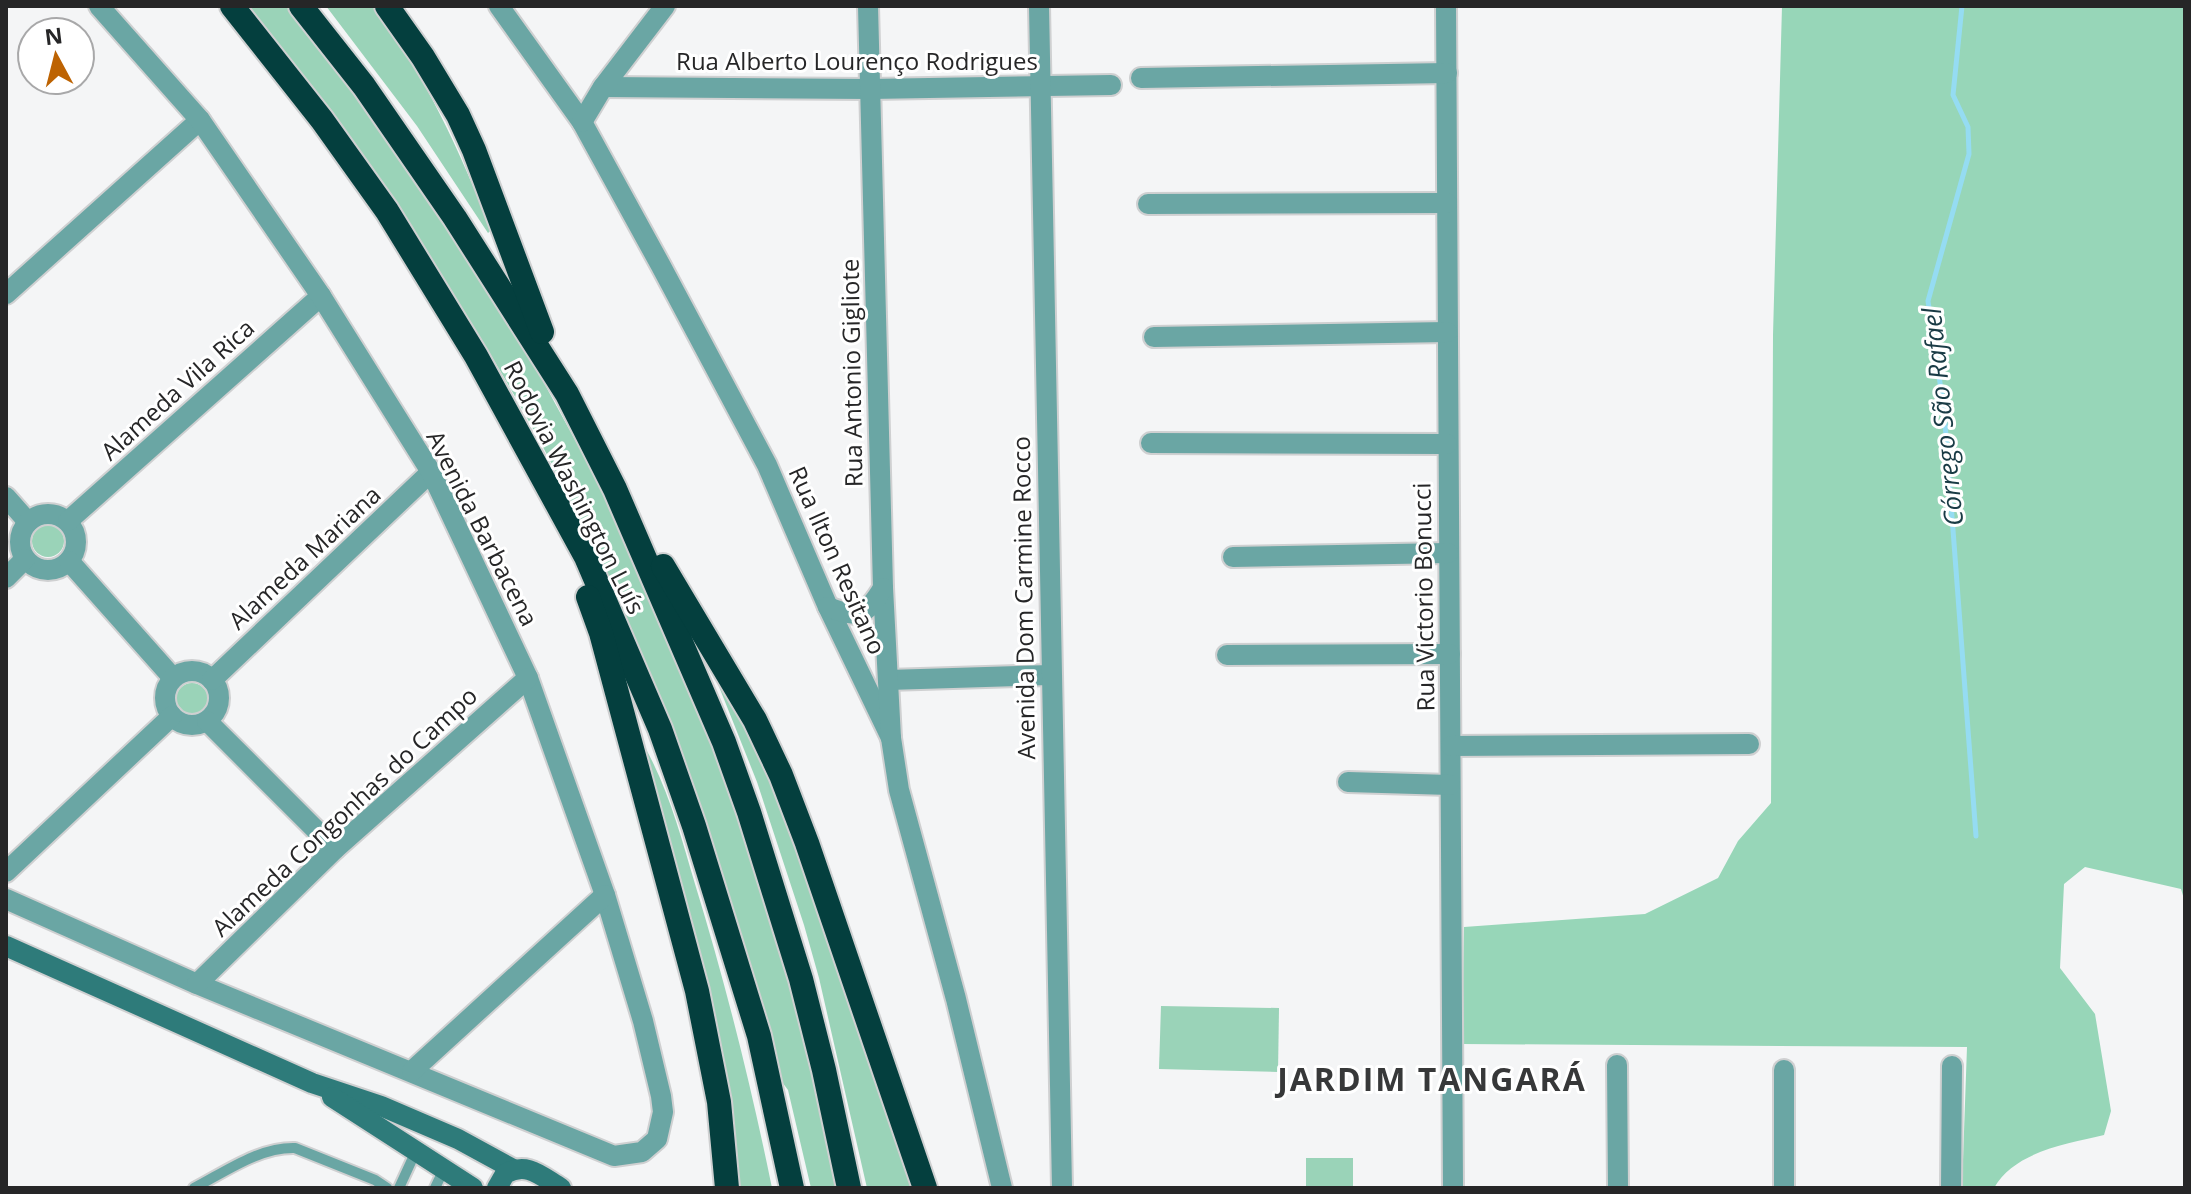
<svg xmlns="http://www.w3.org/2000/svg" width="2191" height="1194" viewBox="0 0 2191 1194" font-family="'Open Sans',sans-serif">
  <rect width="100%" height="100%" fill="#f4f5f6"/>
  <g fill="#9ad3b8">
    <path d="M244 6H290L339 66 506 313 606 497 682 665 740 819 793 986 839 1188H811L788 1090 782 1082C760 1002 739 921 712 842 645 641 553 443 435 267 375 177 307 93 244 6Z"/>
    <path d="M326 6H374C425 75 460 151 491 230L488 233 417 126Z"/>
    <circle cx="48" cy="541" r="16"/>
    <path d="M712 657 781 797 913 1188H867L819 978 804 925 757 782 708 659Z"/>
    <circle cx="192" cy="699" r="16"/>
    <path d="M635 731C665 776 680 833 695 884 726 985 751 1085 772 1188H736Z"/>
    <path d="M1161 1006 1279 1008 1278 1072 1159 1069Z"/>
    <rect x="1306" y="1158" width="47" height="30"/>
  </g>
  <path fill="#97d6b8" d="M1782 6H2185V928L2184 899 2181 889 2085 867 2064 884 2060 968 2095 1014 2111 1111 2104 1135C2067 1144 2015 1151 1994 1188H1962L1967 1047 1462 1044 1464 927 1645 914 1718 878 1738 841 1771 803 1773 335Z"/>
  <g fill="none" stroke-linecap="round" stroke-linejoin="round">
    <path stroke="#95dcf2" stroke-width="5" d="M1962 6 1953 95 1968 127 1969 154 1928 301 1944 410 1976 836"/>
    <g stroke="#cfd0d1" stroke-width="14">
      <g id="service">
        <path d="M194 1188C225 1172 259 1147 295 1148L375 1180 387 1188"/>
        <path d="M399 1188 416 1151"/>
        <path d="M435 1188 444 1169"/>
      </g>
    </g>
    <g stroke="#cfd0d1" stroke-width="24">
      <g id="minor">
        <path d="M499 6 582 122 661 266 767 465 828 607 891 738"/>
        <path d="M1446 6 1453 1188"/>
        <path d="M1141 78 1447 73"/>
        <path d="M603 87 870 89 1111 85"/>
        <path d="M582 122 603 87 665 6"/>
        <path d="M1148 204 1447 203"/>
        <path d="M6 294 200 120"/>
        <path d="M1154 337 1447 332"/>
        <path d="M1151 443 1447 444"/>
        <path d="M6 497 28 522"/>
        <circle cx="48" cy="542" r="28"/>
        <path d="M68 521 321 296"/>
        <path d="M1233 557 1448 553"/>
        <path d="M69 561 173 678"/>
        <path d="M6 578 25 559"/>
        <path d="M1227 655 1450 654"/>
        <circle cx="192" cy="698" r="27"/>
        <path d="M212 680 431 472"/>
        <path d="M888 680 1050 675"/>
        <path d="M207 721 335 849"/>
        <path d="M1451 746 1749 744"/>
        <path d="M1348 782 1450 785"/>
        <path d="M6 872 172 716"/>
        <path d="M6 899 197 984 614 1156 642 1152 657 1139 663 1112 661 1096 643 1021 605 895 528 678 431 472 321 296 200 120 99 6"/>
        <path d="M197 984 335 849 528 678"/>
        <path d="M1617 1065 1618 1188"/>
        <path d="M1784 1070V1188"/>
        <path d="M412 1071 605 895"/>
        <path d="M1951 1188 1952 1066"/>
      </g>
    </g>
    <g stroke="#cfd0d1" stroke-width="24">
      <g id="tertiary">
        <path d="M868 6 883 588 891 738 899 790 956 999 1002 1188"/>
        <path d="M1039 6 1062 1188"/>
        <path d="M828 607C858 619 866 616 883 588"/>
      </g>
    </g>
    <g stroke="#cfd0d1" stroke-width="24">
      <g id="secondary">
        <path d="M6 946 312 1083 381 1106 458 1139 513 1169"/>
        <path d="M332 1097 473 1188"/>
        <path d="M497 1188 505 1174C527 1161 541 1176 561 1188"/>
      </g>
    </g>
    <g stroke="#cfd0d1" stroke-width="28">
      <g id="motorway">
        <path d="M232 6 322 120 387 211 476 356 586 557 660 729 694 826 759 1036 792 1188"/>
        <path d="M301 6 364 86 455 218 567 394 615 489 724 742 749 812 801 979 824 1070 849 1188"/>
        <path d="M387 6 423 57 458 115 474 150 542 332"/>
        <path d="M663 566 755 720 781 775 807 843 925 1188"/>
        <path d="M588 597 601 633 697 991 719 1102 727 1188"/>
      </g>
    </g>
    <use href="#service" stroke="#6aa6a4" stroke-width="10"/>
    <use href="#minor" stroke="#6aa6a4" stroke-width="20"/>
    <use href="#tertiary" stroke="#6aa6a4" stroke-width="20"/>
    <use href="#secondary" stroke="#2e7b7a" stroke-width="20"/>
    <use href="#motorway" stroke="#043f3e" stroke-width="24"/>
  </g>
  <g text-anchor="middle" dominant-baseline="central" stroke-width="6" stroke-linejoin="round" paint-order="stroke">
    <g font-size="24" fill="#262627" stroke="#fff">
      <text x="857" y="60">Rua Alberto Lourenço Rodrigues</text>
      <text transform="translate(851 373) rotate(-91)">Rua Antonio Gigliote</text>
      <text transform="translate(177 389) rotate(-42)">Alameda Vila Rica</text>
      <text transform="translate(575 487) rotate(63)">Rodovia Washington Luís</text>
      <text transform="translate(483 528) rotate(63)">Avenida Barbacena</text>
      <text transform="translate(304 557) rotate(-43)">Alameda Mariana</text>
      <text transform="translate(838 560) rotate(66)">Rua Ilton Resitano</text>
      <text transform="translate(1423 597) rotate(-91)">Rua Victorio Bonucci</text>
      <text transform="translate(1023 598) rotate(-91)">Avenida Dom Carmine Rocco</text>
      <text transform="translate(344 811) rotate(-43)">Alameda Congonhas do Campo</text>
    </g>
    <g font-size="26" font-style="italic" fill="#193b45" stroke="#fff">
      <text transform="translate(1942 417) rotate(-96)">Córrego São Rafael</text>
    </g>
    <g font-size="32" font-weight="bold" letter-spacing="2" fill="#373839" stroke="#fff">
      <text x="1432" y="1078">JARDIM TANGARÁ</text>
    </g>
  </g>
  <rect width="2191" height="1194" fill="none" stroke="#262627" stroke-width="16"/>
  <g transform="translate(56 56) rotate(353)"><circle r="38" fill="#ffffff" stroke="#a8a8a9" stroke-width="2"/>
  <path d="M0-6L14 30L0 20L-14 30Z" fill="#bd6302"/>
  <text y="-12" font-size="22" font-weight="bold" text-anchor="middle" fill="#262627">N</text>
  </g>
</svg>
